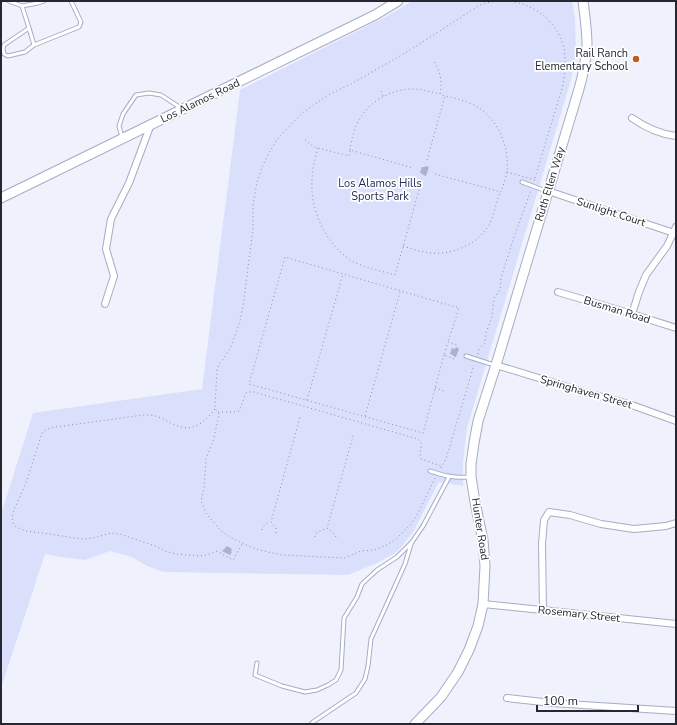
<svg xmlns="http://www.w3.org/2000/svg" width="677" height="725" viewBox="0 0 677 725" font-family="'Nunito Sans',sans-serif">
  <rect width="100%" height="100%" fill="#eff2fc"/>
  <path fill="#dae0fb" d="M412 1H572L575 19 576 52 571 80 467 428 463 462V486L439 482 412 534 397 552 377 563 348 575 164 572 147 566 132 557 110 551 85 560 61 557 45 554 1 688V514L33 413 202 389 240 90 389 15Z"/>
  <g fill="#abb1ca">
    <path d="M425 166 429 167 426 176 423 175V174L420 173 422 167H425Z"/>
    <path d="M456 347 459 349 456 357 453 356V355L450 354 452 348 455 349Z"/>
    <path d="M227 546 232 549 231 551 232 552 230 555 222 551Z"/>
  </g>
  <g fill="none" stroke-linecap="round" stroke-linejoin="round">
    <g stroke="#a6acc5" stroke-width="5">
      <g id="lane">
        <path d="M9 1 22 6 38 3 44 1"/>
        <path d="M22 6 29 28 4 45 3 49 4 54 8 56 25 52 34 45 79 27 81 22 71 1"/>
        <path d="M29 28 34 45"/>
        <path d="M122 137 119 126 123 114 136 95 149 93 161 95 181 108"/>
        <path d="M522 182 546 191"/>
        <path d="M466 356 494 365"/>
        <path d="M430 471C445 476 453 478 469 477"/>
        <path d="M257 663 255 675 282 686 305 692 317 690 328 685 336 680 341 670 344 618 357 597 362 584 377 570 397 557 412 542 423 526 449 477"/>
        <path d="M311 724 313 722 356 693 365 679 368 666 371 639 405 564 411 544"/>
      </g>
    </g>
    <g stroke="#a6acc5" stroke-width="8">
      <g id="street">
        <path d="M632 118C646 128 659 134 676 136"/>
        <path d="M548 191 674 233"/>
        <path d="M558 292 632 314 676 328"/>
        <path d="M105 304 114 276 106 249 111 219 129 183 151 124"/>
        <path d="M632 314 639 292 646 275 667 246 676 227"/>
        <path d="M496 365 584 392 629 404 676 421"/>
        <path d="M483 604 676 624"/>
        <path d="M543 611 542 544 544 520 549 512 570 515 601 524 634 529 666 526 676 523"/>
        <path d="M507 698 552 703 676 711"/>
      </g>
    </g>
    <g stroke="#a6acc5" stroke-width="11">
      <g id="secondary">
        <path d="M1 198 328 38 375 15 398 1"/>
        <path d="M415 724 441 697 458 672 469 650 478 626 483 604 485 566 483 540 475 502 471 477V464L474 443 478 421 496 365 579 89C583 75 586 60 587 45 587 31 585 16 583 1"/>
      </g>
    </g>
    <g stroke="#8c8f99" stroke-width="1" stroke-dasharray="1 3" stroke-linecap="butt">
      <path d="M503 1C531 1 557 20 564 48 566 60 565 73 563 85L534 181"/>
      <path d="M381 91 383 96"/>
      <path d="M305 140 314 147 349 156 350 150 413 168"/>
      <path d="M318 148C315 159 312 170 312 181 310 211 327 247 354 262 365 268 382 271 395 275L421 183"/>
      <path d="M350 150C351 142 353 134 356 126 365 104 389 89 413 89 422 89 431 92 440 94"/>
      <path d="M427 160 445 96 440 94C443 81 440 72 434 60"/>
      <path d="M507 172 535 180"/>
      <path d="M435 174 501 192C503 186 506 178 507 171 510 145 496 115 472 104 463 100 454 98 445 96"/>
      <path d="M403 246C412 249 421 252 430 253 452 255 477 245 489 225 494 215 496 203 500 193"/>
      <path d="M478 354 479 349 485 343 486 333 492 317 494 298 500 290 501 278 513 240 531 190"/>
      <path d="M444 355 423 433 249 384 285 257 459 308 448 342"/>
      <path d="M454 359 444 355 448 342 458 345"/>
      <path d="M435 388 444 391"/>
      <path d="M307 400 343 274"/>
      <path d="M215 409C205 422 193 433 175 425 170 423 166 420 161 418 155 415 149 415 143 415L56 427 47 429 42 433 26 483 14 510 12 516 13 523 16 527 26 531 50 534 74 538 84 539 93 538 111 533 120 534 155 546 165 551 176 554 201 556 210 554 217 551 233 560 242 544"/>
      <path d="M218 412H234L239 411 246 393 249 392H254L418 439C425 444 418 451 421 459L441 466"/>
      <path d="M365 416 400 292"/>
      <path d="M441 468 446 459 474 365"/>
      <path d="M435 478 417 515 411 524 396 539 385 546 374 550 361 551 345 558 282 555 259 550 246 545 230 537 221 531 206 513 201 501 204 488 206 459 214 438 219 414 215 408 217 370 219 365 230 349 240 321 243 306 253 229V205L257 182 262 167 269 153 278 138 301 114 328 95 351 84 407 52 480 5 490 2 500 1"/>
      <path d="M262 530C263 526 266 523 270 522"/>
      <path d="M276 533V528L271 522 300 417"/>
      <path d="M315 537 317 532 327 528"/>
      <path d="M336 537 334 533 327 528 354 433"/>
    </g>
    <use href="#lane" stroke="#fff" stroke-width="3"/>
    <use href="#street" stroke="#fff" stroke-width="6"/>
    <use href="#secondary" stroke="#fff" stroke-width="9"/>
  </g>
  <circle fill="#bf5d20" stroke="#fff" stroke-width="1.5" cx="636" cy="59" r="4"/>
  <g text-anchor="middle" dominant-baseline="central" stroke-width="3.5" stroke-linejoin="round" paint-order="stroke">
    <g font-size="11" fill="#252731" stroke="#fff" text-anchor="end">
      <text x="628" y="53">Rail Ranch<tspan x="628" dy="13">Elementary School</tspan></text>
    </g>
    <g font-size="11" fill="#252731" stroke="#fff">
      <text transform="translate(200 101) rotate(-26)">Los Alamos Road</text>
      <text transform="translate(550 184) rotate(-73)">Ruth Ellen Way</text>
      <text transform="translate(611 212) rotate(18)">Sunlight Court</text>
      <text transform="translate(617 310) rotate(17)">Busman Road</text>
      <text transform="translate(586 392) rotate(16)">Springhaven Street</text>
      <text transform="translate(480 529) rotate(81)">Hunter Road</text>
      <text transform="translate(579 614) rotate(6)">Rosemary Street</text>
    </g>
    <g font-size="11" fill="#252b5a" stroke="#fff">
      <text x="380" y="183">Los Alamos Hills<tspan x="380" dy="13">Sports Park</tspan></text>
    </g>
  </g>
  <rect width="677" height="725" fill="none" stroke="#252731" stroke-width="4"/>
  <path d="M537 705v6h101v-6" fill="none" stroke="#252731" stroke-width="2"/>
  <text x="543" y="705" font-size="12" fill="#252731" stroke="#ffffff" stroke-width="3" paint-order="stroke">100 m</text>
</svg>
